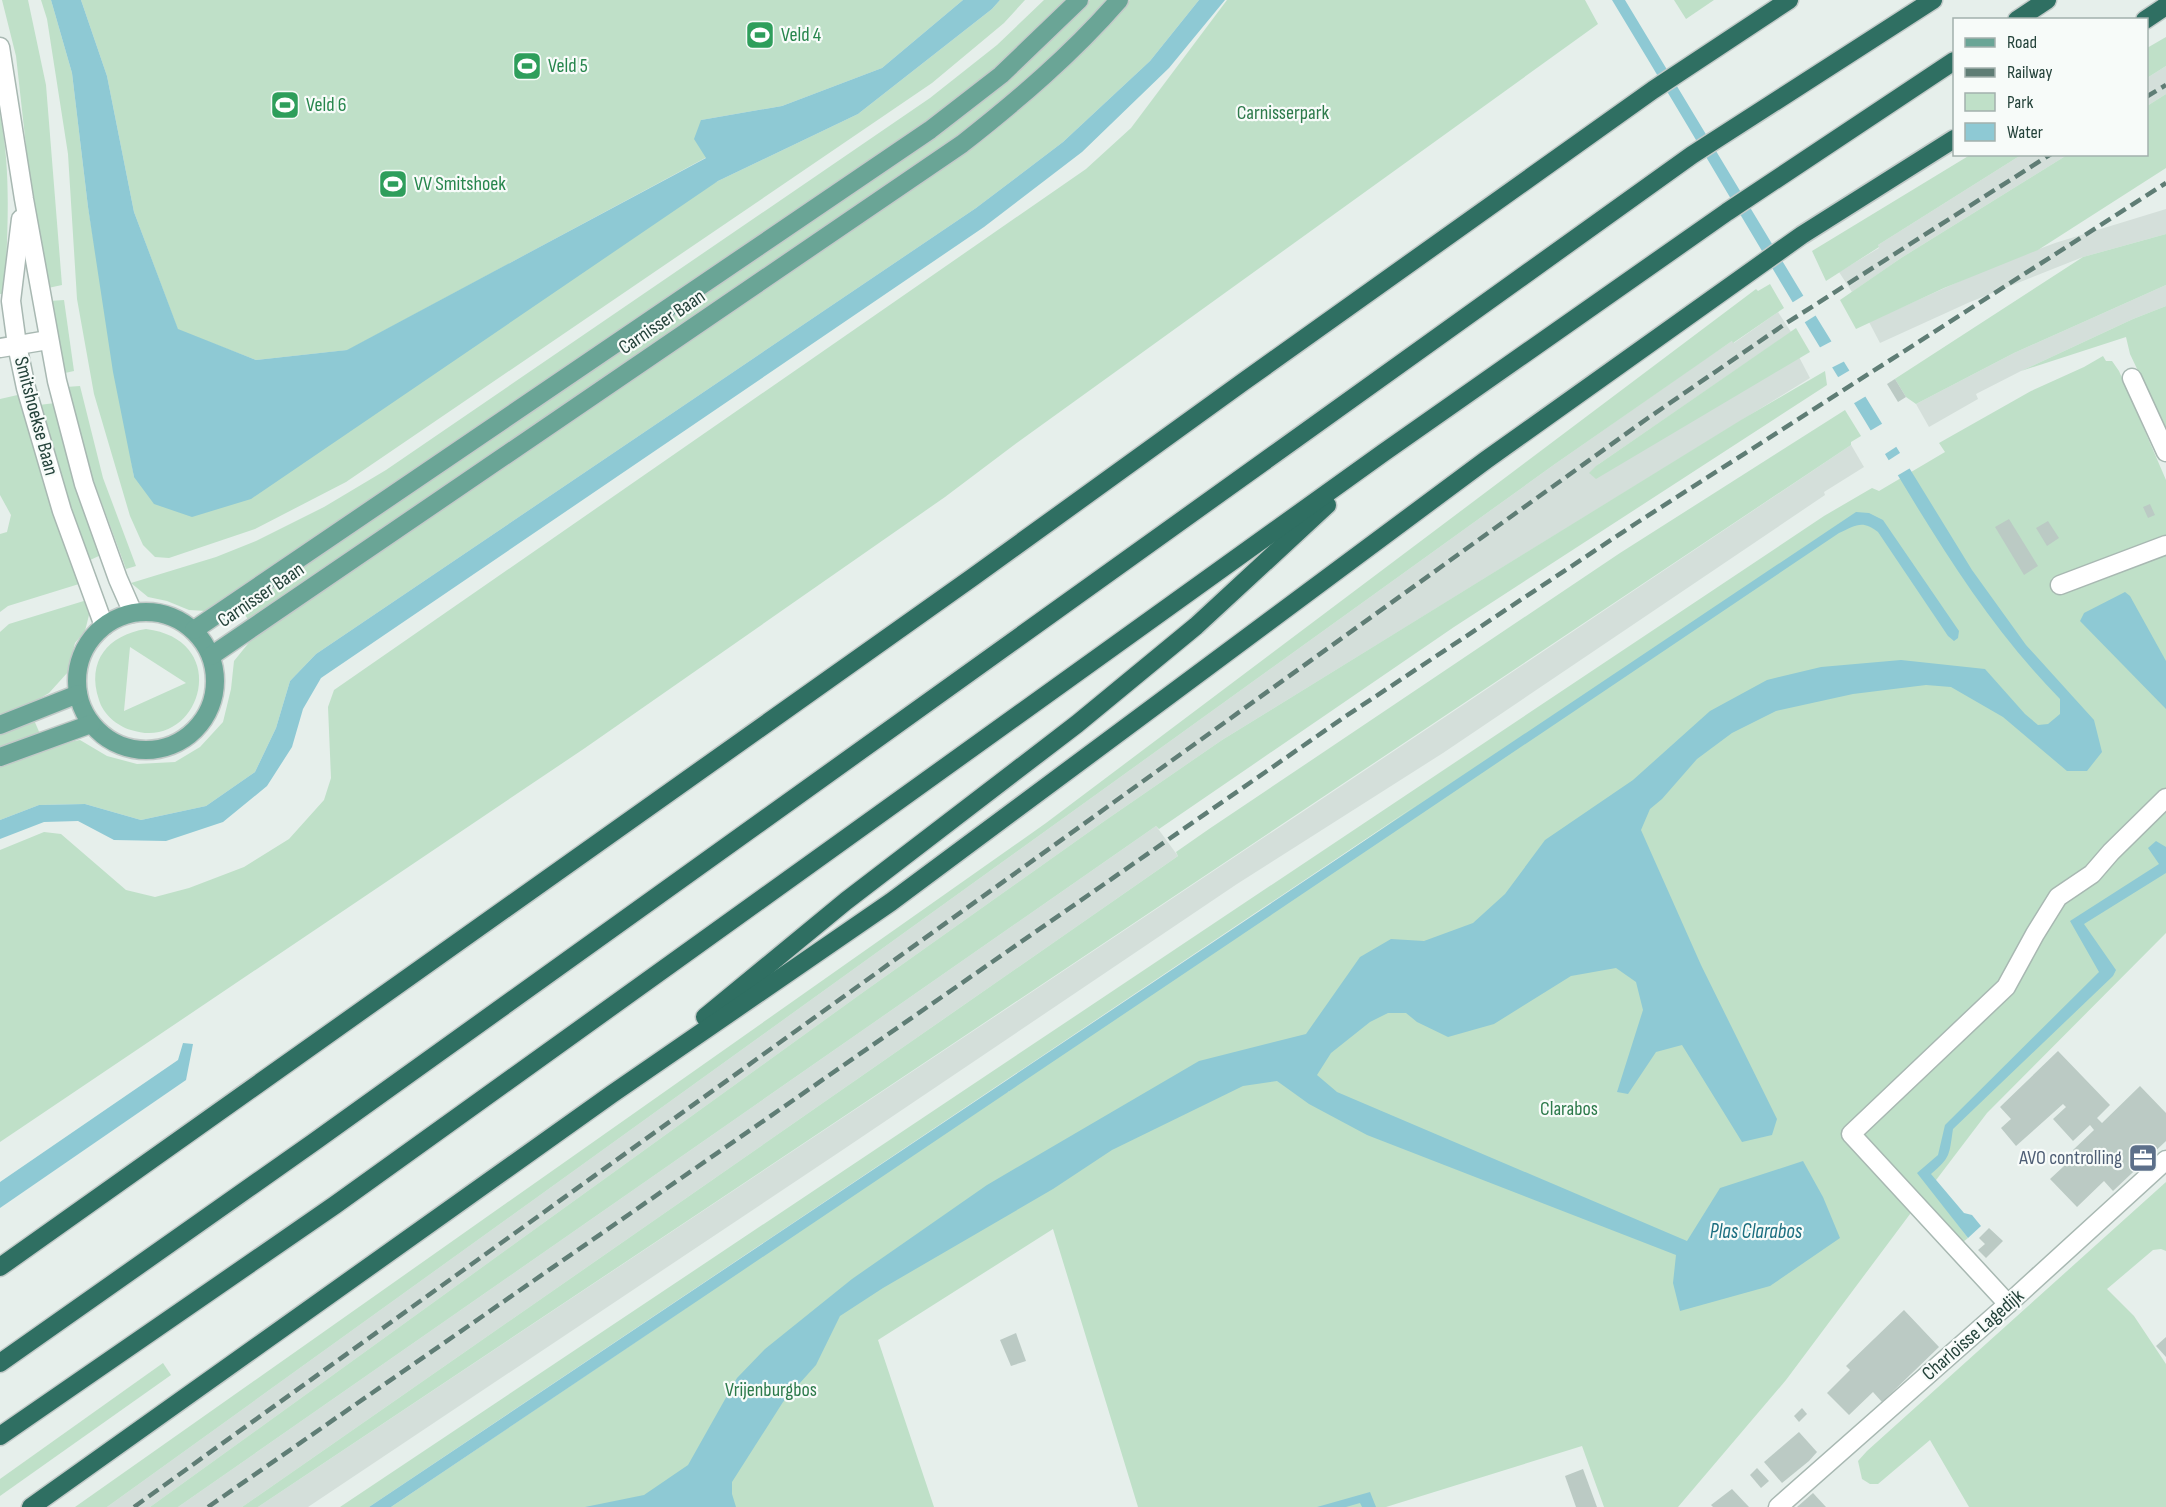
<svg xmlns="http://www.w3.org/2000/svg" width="2166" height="1507" viewBox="0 0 2166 1507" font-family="'Sofia Sans Condensed',sans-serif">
  <rect width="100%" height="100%" fill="#e6efeb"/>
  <g fill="#d4dfda">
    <path d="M2166 66V94L2147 106V78Z"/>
    <path d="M2021 155H2067L1901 258 1852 292 1839 272 1879 248 1878 245Z"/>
    <path d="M2166 209V234L2083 257 1970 302 1880 343 1869 322 1987 269 2055 243Z"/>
    <path d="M2166 285V306L2133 319 2021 371 1976 394 1978 399 1929 427 1916 404 2014 353Z"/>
    <path d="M1778 312 1791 332 1596 466 1799 357 1810 378 1222 740 1103 822 862 993 150 1507H107L1555 464 1701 362 1732 341 1734 343Z"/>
    <path d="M1850 443 1864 467 1824 492 1825 495 1443 753 1237 884 844 1149 308 1507H258L1466 703 1851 445Z"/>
    <path d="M1156 826 1178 856 242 1507H178Z"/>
  </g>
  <g fill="#bfe0c8" fill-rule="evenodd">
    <path d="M2 0H28L46 85 62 285 48 288 35 227 16 56Z"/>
    <path d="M41 0H51L72 73 88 207 134 477 718 181 858 114 992 9 1000 0H1025L1004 23 932 83 346 482 255 529 169 558 155 557 143 545 130 516 94 394 77 299 68 154 47 19Z"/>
    <path d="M81 0H963L882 68 782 106 701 120 707 157 348 350 256 360 178 330 134 212 107 76Z"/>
    <path d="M1044 0H1070L1038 32 954 105 206 611 189 610 167 601 148 597 131 583 216 557 256 541 324 507 386 470 930 98 997 45Z"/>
    <path d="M1090 0H1111L1072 41 970 129 250 622 240 608 1063 28Z"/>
    <path d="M1130 0H1199L1150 61 1063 142 976 208 316 654 290 681 276 728 255 772 206 806 141 820 85 804 39 805 0 820V765L58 744 80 740 107 756 137 764 175 762 200 747 223 722 231 689 234 661 251 640 987 137 1069 66Z"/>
    <path d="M1227 0H1585L1598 24 1014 445 945 497 585 748 0 1142V850L44 832 61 834 126 890 155 897 189 888 244 867 289 839 324 800 331 778 328 707 334 690 1086 169 1131 128Z"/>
    <path d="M1674 0H1714L1686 19Z"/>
    <path d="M2166 37V66L2147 78V48Z"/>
    <path d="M2166 94V168L2038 250 1944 288 1856 329 1840 300 1901 258 2067 155 2146 154 2147 106Z"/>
    <path d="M0 114C12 173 7 235 5 294H0Z"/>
    <path d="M1970 155H2021L1878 245 1879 247 1826 281 1812 251Z"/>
    <path d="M2166 234V285L2014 353 1916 404 1906 397 1895 379 1887 384 2083 257Z"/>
    <path d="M1770 284 1784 308 1733 343 1732 341 1555 464 107 1507H75L1046 823 1756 289 1758 291Z"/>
    <path d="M64 300 74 371 65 373 49 301Z"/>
    <path d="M2166 306V430L2130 354 2126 337 2021 371 2133 319Z"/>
    <path d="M1796 328 1810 352 1596 479 1589 473 1596 466Z"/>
    <path d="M2103 356 2106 361H2112L2119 371 2166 480V933L1987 1113 1930 1188 1968 1238 1963 1242 1922 1198 1786 1380 1678 1507H1604L1582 1446 1386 1507H1138L1053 1229 878 1340 934 1507H391L686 1308 811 1216 1005 1088 1007 1092H1009L1007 1087 1418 804 369 1507H340L1824 516 1872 488 1879 491 1945 452 1939 443 2031 391 2084 367Z"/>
    <path d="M1825 371 1827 385 1454 627 1159 829 1156 826 178 1507H150L862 993 1103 822 1222 740 1741 420Z"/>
    <path d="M80 386 103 478 136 566 126 569 94 482 66 387Z"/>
    <path d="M22 394 54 514 79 584 8 606 0 612V534L7 532 11 515 0 495V399Z"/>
    <path d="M55 403 101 555 88 561 39 405Z"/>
    <path d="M1845 410 1861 436 1851 442V445L258 1507H242L1178 856 1176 852 1209 829 1620 553Z"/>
    <path d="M87 600 90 611 85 631 75 643 68 672 49 693 29 705 0 716V632L9 624Z"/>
    <path d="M146 629C235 640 200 753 131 730 117 726 103 714 99 700 86 661 108 635 146 629ZM130 647 186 683 124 711Z"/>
    <path d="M34 720 40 734 0 750V733Z"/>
    <path d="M2166 1182V1251L2161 1249 2153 1250 2107 1289 2134 1316 2166 1364V1507H1969L1930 1440 1878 1484H1870L1862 1479 1858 1461 1867 1451Z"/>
    <path d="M163 1363 171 1375 0 1496V1479Z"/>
  </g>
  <g fill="#8ec9d4">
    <path d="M51 0H81L107 76 134 212 178 329 256 360 347 350 706 158 694 139 701 120 782 106 882 68 963 0H1000L992 9 858 114 718 181 251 499 192 517 154 504 134 477 113 372 88 207 72 73Z"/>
    <path d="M1199 0H1225L1169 68 1082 152 984 227 321 678 303 709 292 747 267 786 223 822 166 841 114 840 78 821 44 822 0 839V820L39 805 85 804 141 820 206 806 255 772 276 728 290 681 316 654 976 208 1063 142 1150 61Z"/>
    <path d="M1612 0H1625L1798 287 1972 570 2026 645 2094 720 2102 752 2087 771H2067L2003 717 1951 687 1926 685 1853 694 1776 711 1732 733 1697 759 1662 799 1650 809 1641 830 1701 965 1777 1119 1772 1135 1742 1142 1682 1045 1656 1052 1628 1094 1617 1092 1643 1010 1636 982 1616 968 1571 976 1494 1024 1448 1037 1417 1022 1406 1013H1388L1370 1022 1331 1053 1317 1075 1337 1092 1687 1241 1720 1188 1803 1161 1823 1197 1840 1238 1770 1286 1680 1311 1673 1283 1676 1255 1367 1135 1309 1104 1277 1081 1243 1086 1112 1150 1053 1189 883 1288 840 1316 816 1365 783 1402 732 1482V1494L736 1507H585L644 1495 688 1465 737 1378 765 1349 852 1279 987 1185 1199 1061 1306 1034 1360 957 1391 939 1424 941 1473 923 1505 894 1545 840 1633 780 1710 711 1767 680 1821 667 1901 660 1985 669 2025 714 2038 725 2048 724 2060 714V699C1980 618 1924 518 1865 421 1779 282 1697 140 1612 0Z"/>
    <path d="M1856 512 1869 513 1883 520 1959 631 1958 638 1954 641 1948 636 1878 532C1862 519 1855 526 1839 533L391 1507H369Z"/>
    <path d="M2125 592 2130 596 2166 661V709L2080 621 2084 613Z"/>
    <path d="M2156 841 2166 847V873L2084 924 2116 970 2113 976 1953 1129C1949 1155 1951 1157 1931 1174L1964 1213 1972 1215 1981 1226 1968 1238 1917 1173 1938 1155 1945 1125 2099 972 2070 921 2159 864 2148 848Z"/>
    <path d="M183 1043 193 1044 186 1080 0 1208V1182L178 1060Z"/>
    <path d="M1370 1492 1376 1507H1362L1360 1503 1346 1507H1317Z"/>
  </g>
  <g fill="#e6efeb">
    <path d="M1806 294 1818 314 1802 324 1790 304Z"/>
    <path d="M1834 340 1847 360 1829 369 1817 349Z"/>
    <path d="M1852 369 1868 395 1851 405 1835 379Z"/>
    <path d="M1885 422 1899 445 1882 456 1868 432Z"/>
    <path d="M1903 451 1912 467 1895 477 1886 462Z"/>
  </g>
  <g fill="#bbcac4">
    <path d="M1895 379 1906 397 1898 402 1887 384Z"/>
    <path d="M2150 504 2155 515 2148 518 2143 507Z"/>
    <path d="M2009 519 2038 566 2024 575 1995 527Z"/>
    <path d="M2048 521 2059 538 2047 546 2036 528Z"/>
    <path d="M2058 1051 2110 1105 2097 1118 2102 1123 2140 1086 2166 1113V1141L2113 1191 2104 1181 2077 1207 2050 1179 2077 1154 2073 1150 2094 1130 2090 1125 2073 1141 2053 1119 2066 1107 2063 1104 2016 1146 2001 1128 2011 1119 2000 1107Z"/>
    <path d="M1989 1228 2003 1241 1986 1258 1978 1250 1985 1244 1979 1238Z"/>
    <path d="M1904 1310 1939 1347 1882 1402 1873 1392 1849 1415 1827 1393 1850 1370 1846 1366Z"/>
    <path d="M1016 1333 1026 1361 1011 1366 1000 1340Z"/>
    <path d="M2166 1337V1357L2156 1346Z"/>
    <path d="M1802 1408 1807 1414 1799 1422 1794 1416Z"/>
    <path d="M1799 1432 1817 1452 1809 1461 1782 1483 1764 1462Z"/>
    <path d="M1757 1468 1769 1481 1761 1488 1750 1475Z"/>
    <path d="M1583 1469 1597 1507H1576L1565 1476Z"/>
    <path d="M1732 1489 1749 1507H1713L1711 1505Z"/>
    <path d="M1813 1493 1826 1507H1797Z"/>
  </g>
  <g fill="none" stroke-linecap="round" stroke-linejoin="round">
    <g stroke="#a8b8b2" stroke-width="21">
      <g id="minor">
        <path d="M0 47 24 199 57 381 84 484 118 579 133 613"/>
        <path d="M21 219 11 301 17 345 26 388 62 511 104 626"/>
        <path d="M0 348 48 340"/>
        <path d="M2132 378 2166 452"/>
        <path d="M2060 585 2166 545"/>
        <path d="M2008 1304 1851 1134 2006 987 2035 934 2058 897 2092 874 2111 852 2166 798"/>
        <path d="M1778 1507 2008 1304 2166 1160"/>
      </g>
    </g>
    <g stroke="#c2cac8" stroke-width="21">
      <g id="major">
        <circle cx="146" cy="681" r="69"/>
        <path d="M194 630 930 130 1001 75 1079 0"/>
        <path d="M211 656 962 144C1018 100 1072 54 1119 0"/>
        <path d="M0 725 78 694"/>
        <path d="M0 757 91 724"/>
      </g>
    </g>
    <g stroke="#c2cac8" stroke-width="21">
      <g id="highway">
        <path d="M2017 20 2047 0"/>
        <path d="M2145 20 2166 6"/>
        <path d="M705 1017 846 901 1077 724 1196 626 1327 505"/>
        <path d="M0 1267 973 577 1243 382 1653 90 1789 0"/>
        <path d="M0 1363 314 1142 1692 155 1933 0"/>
        <path d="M0 1436 335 1205 1383 453 1727 212 1954 61"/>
        <path d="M31 1507 612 1094 891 902 1486 460 1802 235 1954 139"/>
      </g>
    </g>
    <use href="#minor" stroke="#fff" stroke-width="18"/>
    <use href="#major" stroke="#6aa596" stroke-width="18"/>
    <use href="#highway" stroke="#2f6f62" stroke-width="18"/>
    <g stroke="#5f7d75" stroke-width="4.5" stroke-dasharray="12 6" stroke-linecap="butt">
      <path d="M2146 97 2166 85"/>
      <path d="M134 1507 1648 418 1785 324 2051 154"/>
      <path d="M208 1507 1346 716 1638 522 2166 183"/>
    </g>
  </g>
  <defs>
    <g id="stadium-square" transform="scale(1.5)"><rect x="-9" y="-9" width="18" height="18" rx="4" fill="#2e9e5b" stroke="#f7fbf9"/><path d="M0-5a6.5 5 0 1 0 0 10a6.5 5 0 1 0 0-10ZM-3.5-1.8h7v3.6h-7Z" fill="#fff"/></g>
    <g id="office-square" transform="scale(1.5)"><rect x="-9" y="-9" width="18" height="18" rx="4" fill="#5c6f8a" stroke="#f7fbf9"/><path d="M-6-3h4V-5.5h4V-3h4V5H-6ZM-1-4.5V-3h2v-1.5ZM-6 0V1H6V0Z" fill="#fff"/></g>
  </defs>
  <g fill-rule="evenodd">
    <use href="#stadium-square" x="760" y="35"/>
    <use href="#stadium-square" x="527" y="66"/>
    <use href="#stadium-square" x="285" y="105"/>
    <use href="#stadium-square" x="393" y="184"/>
    <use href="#office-square" x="2143" y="1158"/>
  </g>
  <g text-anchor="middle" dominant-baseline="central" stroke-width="4.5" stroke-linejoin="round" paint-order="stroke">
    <g font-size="20" fill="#27864d" stroke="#f7fbf9" text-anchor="start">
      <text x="781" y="35">Veld 4</text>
      <text x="548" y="66">Veld 5</text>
      <text x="306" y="105">Veld 6</text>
      <text x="414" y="184">VV Smitshoek</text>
    </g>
    <g font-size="20" fill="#2d7a4b" stroke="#f7fbf9">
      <text x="1283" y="113">Carnisserpark</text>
      <text x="1569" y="1109">Clarabos</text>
      <text x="771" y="1390">Vrijenburgbos</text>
    </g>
    <g font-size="20" fill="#24423a" stroke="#f7fbf9">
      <text transform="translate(662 322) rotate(-34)">Carnisser Baan</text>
      <text transform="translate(36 416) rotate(75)">Smitshoekse Baan</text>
      <text transform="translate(261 595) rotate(-34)">Carnisser Baan</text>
      <text transform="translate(1973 1335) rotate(-41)">Charloisse Lagedijk</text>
    </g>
    <g font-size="20" fill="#4e5e75" stroke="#f7fbf9" text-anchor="end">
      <text x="2122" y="1158">AVO controlling</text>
    </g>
    <g font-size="21" font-style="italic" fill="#1c6f80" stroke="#f7fbf9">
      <text x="1756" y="1231">Plas Clarabos</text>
    </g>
  </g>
  <rect x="1953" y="18" width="195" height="138" fill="#f7fbf9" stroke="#a3b1ad" stroke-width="1.5"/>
  <rect x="1965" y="38" width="30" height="9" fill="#6aa596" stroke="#a3b1ad" stroke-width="1.5"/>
  <text x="2007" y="48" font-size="18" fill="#24423a">Road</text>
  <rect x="1965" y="68" width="30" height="9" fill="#5f7d75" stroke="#a3b1ad" stroke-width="1.5"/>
  <text x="2007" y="78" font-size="18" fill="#24423a">Railway</text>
  <rect x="1965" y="93" width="30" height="18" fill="#bfe0c8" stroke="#a3b1ad" stroke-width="1.5"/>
  <text x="2007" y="108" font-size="18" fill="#24423a">Park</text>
  <rect x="1965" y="123" width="30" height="18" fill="#8ec9d4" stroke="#a3b1ad" stroke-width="1.5"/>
  <text x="2007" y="138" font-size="18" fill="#24423a">Water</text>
</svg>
